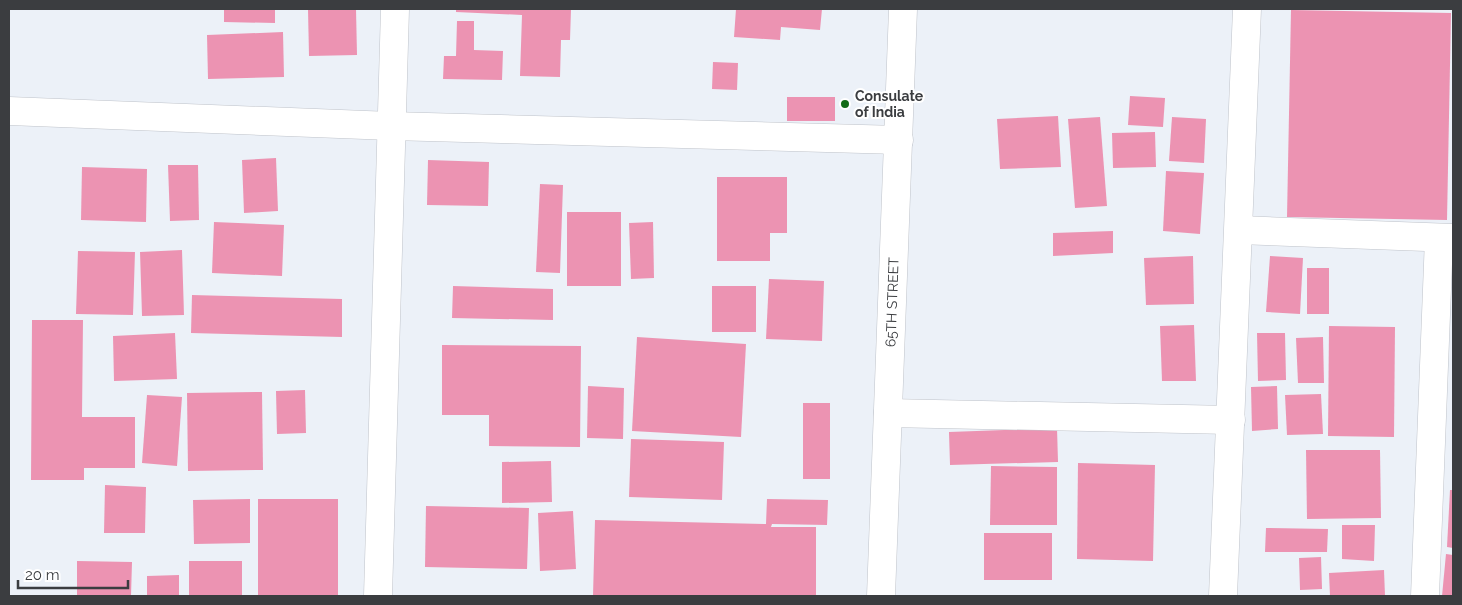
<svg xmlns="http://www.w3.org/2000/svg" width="1462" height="605" viewBox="0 0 1462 605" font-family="Raleway,sans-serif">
  <rect width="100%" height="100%" fill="#ecf1f8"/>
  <g fill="#ec93b2">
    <path d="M224 9H275V23L224 22Z"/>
    <path d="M308 9H356L357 55 309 56Z"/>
    <path d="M456 9H571L570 40H561L560 77 520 76 522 15 456 12Z"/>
    <path d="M736 9H822L820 30 781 27 780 40 734 37Z"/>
    <path d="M1291 10 1451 13 1447 220 1287 217Z"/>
    <path d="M457 21H474V50L503 51 502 80 443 79 444 56H456Z"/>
    <path d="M283 32 284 77 208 79 207 35Z"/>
    <path d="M713 62 738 63 737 90 712 89Z"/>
    <path d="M1130 96 1165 98 1163 127 1128 125Z"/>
    <rect x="787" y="97" width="48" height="24"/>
    <path d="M1058 116 1061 167 1000 169 997 119Z"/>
    <path d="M1100 117 1107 206 1075 208 1068 119Z"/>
    <path d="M1172 117 1206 119 1204 163 1169 161Z"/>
    <path d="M1155 132 1156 167 1113 168 1112 133Z"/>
    <path d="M276 158 278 211 244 213 242 160Z"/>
    <path d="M428 160 489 162 488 206 427 205Z"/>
    <path d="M168 165H198L199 220 170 221Z"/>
    <path d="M82 167 147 169 146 222 81 220Z"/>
    <path d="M1166 171 1204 173 1200 234 1163 231Z"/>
    <path d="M717 177H787V233H770V261H717Z"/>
    <path d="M540 184 563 185 560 273 536 272Z"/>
    <rect x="567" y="212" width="54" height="74"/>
    <path d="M214 222 284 225 282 276 212 273Z"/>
    <path d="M653 222 654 278 631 279 629 223Z"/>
    <path d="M1113 231V253L1053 256V233Z"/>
    <path d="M182 250 184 315 142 316 140 252Z"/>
    <path d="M78 251 135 252 133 315 76 314Z"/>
    <path d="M1193 256 1194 304 1146 305 1144 258Z"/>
    <path d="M1270 256 1303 258 1300 314 1266 312Z"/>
    <rect x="1307" y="268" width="22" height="46"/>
    <path d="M769 279 824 281 822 341 766 339Z"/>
    <path d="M453 286 553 289V320L452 318Z"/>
    <rect x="712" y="286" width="44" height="46"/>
    <path d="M192 295 342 299V337L191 333Z"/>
    <path d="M32 320H83L82 417H135V468H84V480H31Z"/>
    <path d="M1194 325 1196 381H1162L1160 326Z"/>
    <path d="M1329 326 1395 327 1394 437 1328 436Z"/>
    <path d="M175 333 177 379 114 381 113 336Z"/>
    <path d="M1257 333H1285L1286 380 1258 381Z"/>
    <path d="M637 337 746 344 741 437 632 431Z"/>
    <path d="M1323 337 1324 383H1298L1296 338Z"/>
    <path d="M442 345 581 346 580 447 489 446V415H442Z"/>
    <path d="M588 386 624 388 623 439 587 438Z"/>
    <path d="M1277 386 1278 429 1252 431 1251 387Z"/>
    <path d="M305 390 306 433 277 434 276 391Z"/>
    <path d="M262 392 263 470 188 471 187 393Z"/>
    <path d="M1321 394 1323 434 1287 435 1285 395Z"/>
    <path d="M147 395 182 397 177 466 142 463Z"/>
    <rect x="803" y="403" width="27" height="76"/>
    <path d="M1057 428 1058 462 950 465 949 432Z"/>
    <path d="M631 439 724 442 722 500 629 497Z"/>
    <path d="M1306 450H1380L1381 518 1307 519Z"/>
    <path d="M551 461 552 502 502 503V462Z"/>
    <path d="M1078 463 1155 465 1153 561 1077 559Z"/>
    <path d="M991 466 1057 467V525H990Z"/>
    <path d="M105 485 146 487 145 533H104Z"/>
    <path d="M1450 490H1453V548L1447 547Z"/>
    <path d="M250 499V543L194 544 193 500Z"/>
    <rect x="258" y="499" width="80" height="97"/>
    <path d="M767 499 828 500 827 525 772 524 771 527H816V596H593L595 520 766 524Z"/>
    <path d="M426 506 529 508 527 569 425 567Z"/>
    <path d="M573 511 576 569 540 571 538 513Z"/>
    <path d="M1342 525H1375L1374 561 1342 559Z"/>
    <path d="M1266 528 1328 529 1327 552H1265Z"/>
    <rect x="984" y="533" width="68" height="47"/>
    <path d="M1446 554 1453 555V596H1442Z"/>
    <path d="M1321 557 1322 589 1300 590 1299 558Z"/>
    <path d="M77 561 132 562 131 596H77Z"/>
    <rect x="189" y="561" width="53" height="35"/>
    <path d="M1384 570 1385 596H1330L1329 573Z"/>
    <path d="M179 575V596H147V576Z"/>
  </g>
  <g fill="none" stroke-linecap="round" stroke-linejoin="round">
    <g stroke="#bfc3ca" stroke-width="29">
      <g id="street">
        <path d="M9 111 391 126 899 140"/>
        <path d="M1239 230 1453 238"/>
        <path d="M888 413 1231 420"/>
        <path d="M378 596 395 9"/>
        <path d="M1223 596 1247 9"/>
        <path d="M1425 596 1439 238"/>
      </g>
    </g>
    <g stroke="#bfc3ca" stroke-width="29">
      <g id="secondary">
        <path id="s1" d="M881 596 903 9"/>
      </g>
    </g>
    <use href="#street" stroke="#fff" stroke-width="28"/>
    <use href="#secondary" stroke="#fff" stroke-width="28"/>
  </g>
  <circle fill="#136c16" stroke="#fff" stroke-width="2" cx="845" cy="104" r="5"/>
  <g text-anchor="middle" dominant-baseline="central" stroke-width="4" stroke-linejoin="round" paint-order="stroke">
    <g font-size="14" font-weight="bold" fill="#3b3d40" stroke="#fff" text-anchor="start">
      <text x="855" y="96">Consulate<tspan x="855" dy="16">of India</tspan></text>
    </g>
    <g font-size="14" fill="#3b3d40" stroke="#fff">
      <text stroke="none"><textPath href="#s1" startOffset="294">65TH STREET</textPath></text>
    </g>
  </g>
  <rect width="1462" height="605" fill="none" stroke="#3b3d40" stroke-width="20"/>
  <path d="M18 580v8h110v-8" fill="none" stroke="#3b3d40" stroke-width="2.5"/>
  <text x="25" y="580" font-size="15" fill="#3b3d40" stroke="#ffffff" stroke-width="4" paint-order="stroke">20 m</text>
</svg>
